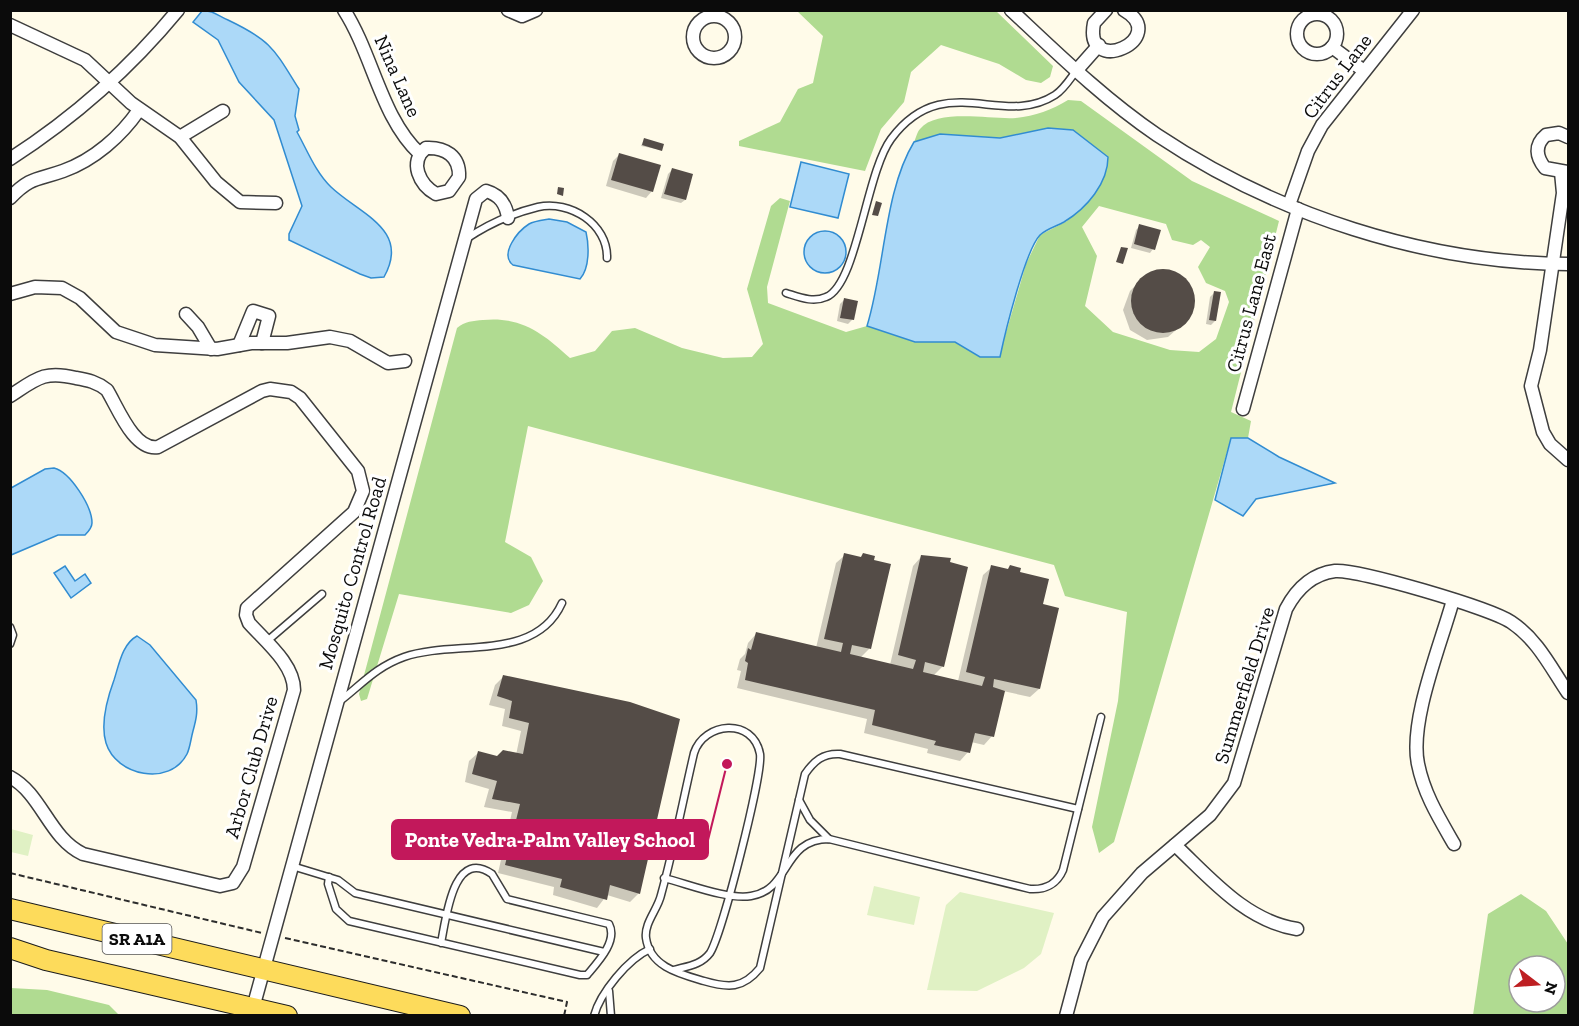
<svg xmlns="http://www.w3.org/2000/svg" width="1579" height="1026" viewBox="0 0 1579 1026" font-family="'Zilla Slab',serif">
  <rect width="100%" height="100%" fill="#fffbe9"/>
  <g fill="#b0db91" fill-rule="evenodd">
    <path d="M797 11H996L1053 66 1050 77 1041 83 1026 80 999 64 941 45 911 72 904 102 881 129 865 171 739 146V141L780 122 798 89 813 83 823 36Z"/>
    <path d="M1068 100 1081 101 1192 181 1279 221 1231 412 1251 421 1248 438H1231L1114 842 1099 853 1092 827 1118 701 1127 612 1065 596 1054 565 528 426 505 542 531 557 543 581 529 605 511 613 399 594 367 699 361 701 359 694 457 328C465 321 473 321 483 320 521 316 544 334 570 358L595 351 612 331 635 328 682 348 723 358 752 357 763 344 747 289 771 206 780 198 790 201 767 287 768 303 846 332 867 326 915 342H955L980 357H999L1026 264 1040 235 1067 221 1108 157 1073 130 1048 128 1000 138 940 134 914 142C916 138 917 132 920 129 937 108 992 120 1016 118 1035 116 1052 110 1068 100ZM1099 206 1166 224 1172 240 1193 245 1201 240 1210 247 1198 267 1206 283 1225 291 1229 302 1216 339 1199 352 1170 350 1113 332 1085 306 1097 256 1082 227Z"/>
    <path d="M1521 894 1546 911 1568 944V1014L1473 1015 1488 914ZM1519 966H1555V1002H1519Z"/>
    <path d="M11 988 47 990 109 1005 119 1015H11Z"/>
  </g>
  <g fill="#e0f1c4">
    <path d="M11 829 33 835 28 856 11 852Z"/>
    <path d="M874 886 920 897 914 925 867 915Z"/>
    <path d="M960 892 1054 913 1041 954 1024 968 977 991 927 990 946 905Z"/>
  </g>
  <g fill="#acd9f8" stroke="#318cd1" stroke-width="1.5">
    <path d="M202 11C213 10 218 16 228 20 272 41 274 49 299 89L295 116 299 130 297 132C307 150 316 173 331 187 359 214 411 229 384 277L371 278 360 274 289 240V234L302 206 274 120 239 82 218 40 193 22Z"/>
    <path d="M1048 128 1073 130 1108 157C1108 183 1087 208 1064 222 1057 226 1046 229 1040 235 1025 251 1005 333 1000 357H980L955 342H915L867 326C885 268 884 191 914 142L940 134 1000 138Z"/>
    <path d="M801 162 849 174 838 218 790 207Z"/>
    <path d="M549 219 567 222 586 232C589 245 590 268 580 279L513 265C499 254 518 231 529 224 534 221 543 220 549 219Z"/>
    <circle cx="825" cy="252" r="21"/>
    <path d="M1231 438H1248L1279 457 1335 483 1256 499 1243 516 1215 500Z"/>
    <path d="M54 468C70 472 92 506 92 523 92 528 88 532 85 535H58L11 555V488L45 469Z"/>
    <path d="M65 566 75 581 85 574 91 583 71 598 54 573Z"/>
    <path d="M137 636 150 645 196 700C198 712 196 720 193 731 191 738 190 748 187 754 170 787 116 776 106 743 100 723 107 699 114 680 119 665 122 644 137 636Z"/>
  </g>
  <g fill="#0003">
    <path d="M644 139 661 150 641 146Z"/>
    <path d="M620 154 652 191 646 198 606 186 613 161Z"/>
    <path d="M672 170 685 200 681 203 661 198 668 174Z"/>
    <path d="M1140 226 1153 249 1150 253 1131 248 1136 230Z"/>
    <path d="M1164 270 1174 273 1188 284 1193 303 1185 321 1176 330 1168 337 1147 340 1130 330 1123 310 1130 291 1139 282 1155 271Z"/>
    <path d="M1214 293 1215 321 1211 325 1206 324 1210 297Z"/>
    <path d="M844 300 852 320 848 324 837 321 840 304Z"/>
    <path d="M845 555 860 558 863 555 869 649 860 658 890 665 913 566 921 557 943 666 933 676 958 681 983 575 992 567 1019 574 1041 605 1039 689 1030 697 1003 691 992 736 984 745 971 742 968 752 960 761 927 753 928 749 864 733 867 719 737 688 741 671 737 670 740 659 745 654 748 643 756 634 816 648 836 563Z"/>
    <path d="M504 676 639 893 630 902 607 895 597 908 553 895 554 887 498 873 512 812 484 807 489 789 465 782 469 761 478 753 497 758 516 755 521 731 502 726 505 709 489 705 495 685Z"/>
  </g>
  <g fill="#544c47">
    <path d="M644 138 664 144 662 151 642 145Z"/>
    <path d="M619 153 661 165 653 192 611 180Z"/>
    <path d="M672 168 693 174 686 200 664 194Z"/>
    <path d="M558 187 564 188 563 196 557 194Z"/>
    <path d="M876 201 882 203 878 216 872 215Z"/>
    <path d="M1139 224 1161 230 1155 250 1134 244Z"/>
    <path d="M1121 247 1128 248 1123 264 1116 262Z"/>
    <circle cx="1163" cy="301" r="32"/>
    <path d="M1214 291 1221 292 1216 321 1209 320Z"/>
    <path d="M844 298 858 301 854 320 840 318Z"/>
    <path d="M844 553 861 557 863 553 875 556 874 560 891 564 871 649 852 645 850 654 913 669 916 660 898 655 921 555 951 558 950 562 968 567 944 667 925 662 923 672 982 686 985 677 966 672 991 565 1008 569 1010 565 1021 568 1020 572 1049 579 1043 604 1059 608 1040 689 994 679 993 687 1005 691 994 737 975 733 970 753 934 745 936 741 872 725 875 710 745 680 748 663 745 661 748 648 751 650 756 632 841 652 843 643 824 639Z"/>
    <path d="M503 675 630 702 680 719 640 894 610 885 607 900 560 887 562 879 505 865 520 804 492 799 497 781 472 774 478 751 497 756 503 750 523 754 529 723 509 718 512 701 497 696Z"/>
  </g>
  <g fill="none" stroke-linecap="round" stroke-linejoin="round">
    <g stroke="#3e3e3e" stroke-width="9">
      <g id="lane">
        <path d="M466 239C487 225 513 213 538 207 570 200 608 224 607 258"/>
        <path d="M786 293C799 297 813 303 826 297 857 285 866 173 891 139 944 68 1002 129 1055 95 1064 89 1070 79 1076 71"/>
        <path d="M10 627 13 635 10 644"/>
        <path d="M266 642 322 594"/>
        <path d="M340 701C362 684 376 667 404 657 455 639 535 663 562 603"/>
        <path d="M799 800 810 820 829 839"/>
        <path d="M292 866 338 880 355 893 604 952"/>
        <path d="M329 877 328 884 336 909 349 921 580 975H587C598 962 618 941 609 924L507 899 492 874C453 847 446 919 441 943"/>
        <path d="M664 878C688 884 728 900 751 896 791 890 782 839 829 839L1030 889C1045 890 1057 884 1063 870L1101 717"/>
        <path d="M674 970C688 966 701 965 710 953 722 934 763 774 760 754 753 717 704 722 694 753 683 800 674 848 661 895 658 909 644 923 646 938 650 967 680 974 704 981 728 988 743 989 760 968L805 774C814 761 823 753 840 754L1078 809"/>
        <path d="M609 991 611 1016"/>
        <path d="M594 1016C600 993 628 959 650 949"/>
      </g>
    </g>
    <g stroke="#3e3e3e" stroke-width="15">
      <g id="street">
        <path d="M344 10C373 55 381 118 420 154"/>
        <path d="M508 10 522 16 536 10"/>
        <path d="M1011 10C1058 54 1104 99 1157 135 1277 215 1424 263 1568 264"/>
        <path d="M1106 10 1094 23C1083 79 1172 38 1124 10"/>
        <circle cx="1317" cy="34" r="20"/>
        <circle cx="714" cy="37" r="21"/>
        <path d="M10 25 85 60 131 103 180 137 216 182 240 202 276 203"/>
        <path d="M1332 47 1364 71"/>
        <path d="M1076 71 1099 45"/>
        <path d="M180 137 223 111"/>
        <path d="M426 148C445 147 460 156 459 177L449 191 436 194C420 185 408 162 426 148Z"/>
        <path d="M10 159C72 119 131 67 178 10"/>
        <path d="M1561 172 1563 193 1540 350 1531 386 1543 432 1550 444 1568 460"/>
        <path d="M1567 172 1545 168C1536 157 1534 145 1546 135L1559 133 1568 137"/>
        <path d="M10 198C31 176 38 180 63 171 94 160 121 136 139 110"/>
        <path d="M1289 205 1308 151 1322 125 1413 10"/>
        <path d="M10 294 35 287 62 288 80 298 116 332 155 345 217 349 251 343H287L330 337 350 341 388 363 405 361"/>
        <path d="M186 314 198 327 211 349"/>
        <path d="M239 345 253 311 269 316 262 343"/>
        <path d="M10 396C36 379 44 370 76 378 88 380 97 382 107 390 118 408 134 451 158 447L262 391 270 389 291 392 300 398 358 471 363 491 354 512 247 608 246 615 249 623C265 641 294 664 294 690L243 867 233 883 220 886 83 854C49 838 42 794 10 777"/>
        <path d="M1243 409 1298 209"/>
        <path d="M1453 600C1441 644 1409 721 1418 764 1424 794 1439 818 1454 844"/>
        <path d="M1175 845C1211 879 1246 921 1297 929"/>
        <path d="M253 1008 476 199 486 191C500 195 506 204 508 218"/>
        <path d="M1066 1016 1081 960 1103 917 1142 873 1210 815 1234 783 1286 609C1296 590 1311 574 1335 571 1358 569 1490 608 1511 622 1538 640 1551 668 1568 693"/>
      </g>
    </g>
    <g stroke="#1c1c1c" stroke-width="22">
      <g id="primary">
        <path d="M10 909 460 1016"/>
        <path d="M10 948 46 960 287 1016"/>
      </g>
    </g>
    <g stroke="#2d2d2d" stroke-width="2" stroke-dasharray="6 3" stroke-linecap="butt">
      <path d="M10 873 262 933"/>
      <path d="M285 938 567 1002 564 1016"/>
    </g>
    <use href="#lane" stroke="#fff" stroke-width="6"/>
    <use href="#street" stroke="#fff" stroke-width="12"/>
    <use href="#primary" stroke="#fddb5b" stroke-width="20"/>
  </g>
  <g text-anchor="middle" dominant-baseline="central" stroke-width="6" stroke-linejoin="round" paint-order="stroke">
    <rect fill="#fff" stroke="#545454" stroke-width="1.5" x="102.5" y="924" width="69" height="30" rx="4.5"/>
    <g font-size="18" font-weight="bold" fill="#0b0b0b">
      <text x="137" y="939">SR A1A</text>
    </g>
    <g font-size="20" fill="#0b0b0b" stroke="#fff">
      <text transform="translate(398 76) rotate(66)">Nina Lane</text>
      <text transform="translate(1337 76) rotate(-53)">Citrus Lane</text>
      <text transform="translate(1251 303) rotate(-75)">Citrus Lane East</text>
      <text transform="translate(352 573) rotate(-74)">Mosquito Control Road</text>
      <text transform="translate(1244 685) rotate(-73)">Summerfield Drive</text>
      <text transform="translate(251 767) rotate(-74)">Arbor Club Drive</text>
    </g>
  </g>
  <path fill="none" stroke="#c2185b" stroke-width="2" d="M727 764L708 840"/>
  <circle fill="#c2185b" stroke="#fff" stroke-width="2" cx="727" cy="764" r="6"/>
  <rect fill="#c2185b" stroke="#c2185b" stroke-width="2" x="392" y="820" width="316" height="39" rx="6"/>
  <g font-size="21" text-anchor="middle" font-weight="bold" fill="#fff">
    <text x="550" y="847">Ponte Vedra-Palm Valley School</text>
  </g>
  <rect width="1579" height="1026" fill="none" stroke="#0b0b0b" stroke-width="24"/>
  <g transform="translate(1537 984) rotate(107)"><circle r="28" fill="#ffffff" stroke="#9d9d9d" stroke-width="1.5"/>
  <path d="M0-4.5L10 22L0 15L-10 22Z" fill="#be1f22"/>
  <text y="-9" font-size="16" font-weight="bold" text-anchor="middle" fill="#0b0b0b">N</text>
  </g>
</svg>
